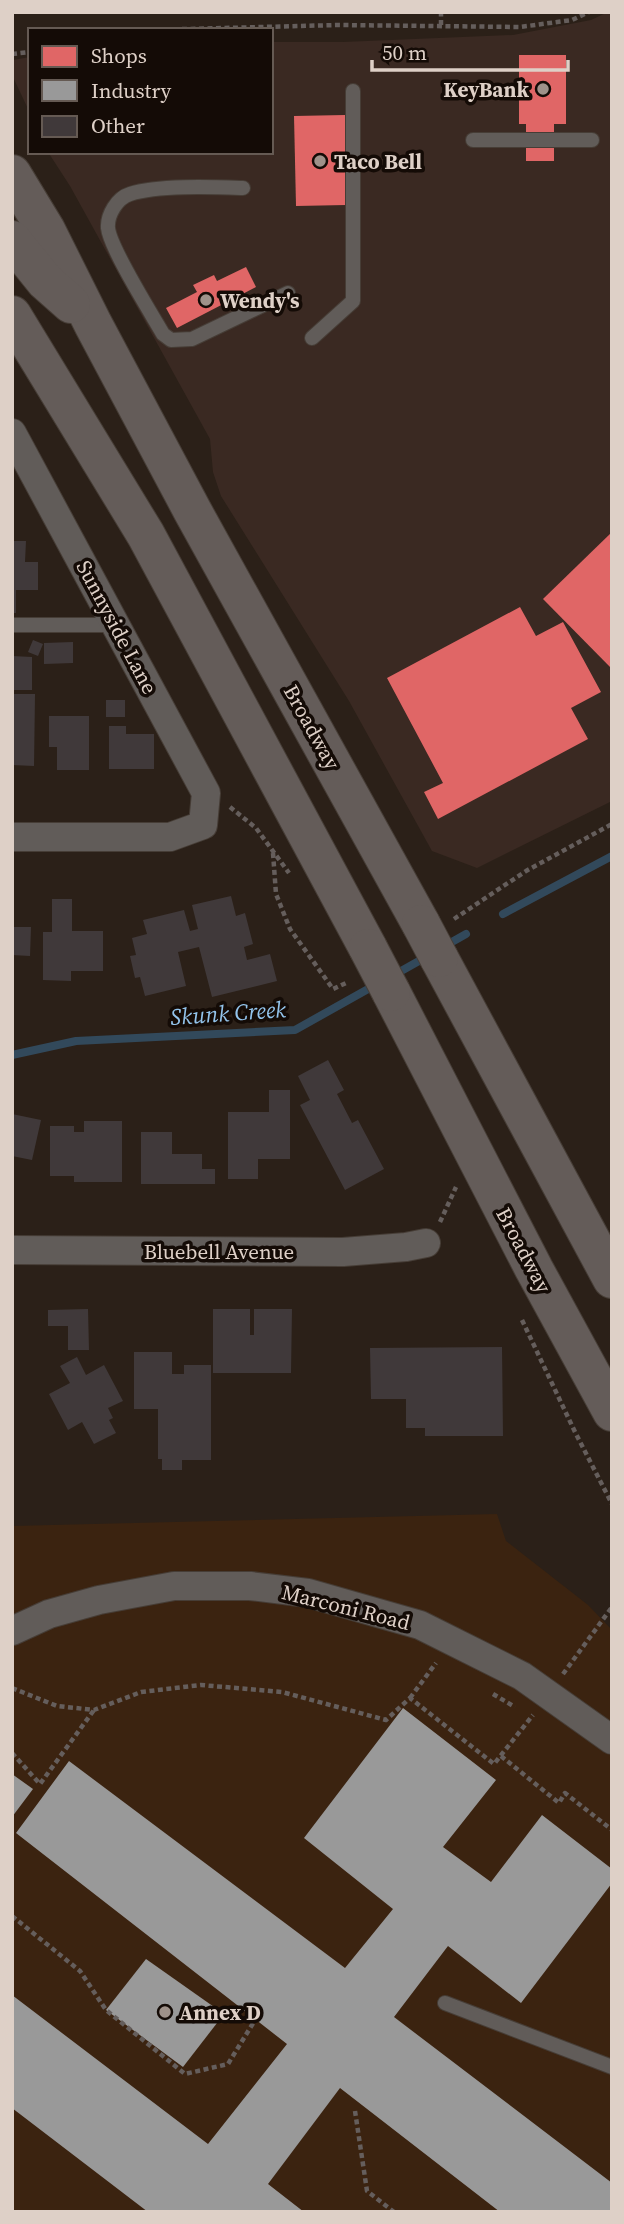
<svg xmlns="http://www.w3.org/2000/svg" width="624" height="2224" viewBox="0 0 624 2224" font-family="'Source Serif 4',serif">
  <rect width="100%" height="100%" fill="#2b2018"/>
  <g fill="#3a2922">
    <path d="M608 12H612V801L477 868 432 851 349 701 221 496 213 472 210 439 70 186 48 152H271V42H343L513 35 591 20Z"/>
    <path d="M30 57V113L12 75 13 60Z"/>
  </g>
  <path fill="#3b2310" d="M497 1514 506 1541 588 1605 612 1630V2212H12V1526Z"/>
  <g fill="#e06666">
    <path d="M519 55H566V124H554V161H526V124H519Z"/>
    <path d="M345 115 346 205 296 206 294 116Z"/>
    <path d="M246 267 256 287 177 328 166 308 197 292 193 285 214 275 217 281Z"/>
    <path d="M612 532V669L543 599Z"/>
    <path d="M520 607 536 636 563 622 601 692 571 708 588 739 438 819 424 792 443 783 387 678Z"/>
  </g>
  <g fill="#999">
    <path d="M403 1708 496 1780 443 1847 491 1882 542 1815 612 1869V1883L521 2003 448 1946 394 2017 612 2183V2212H500L340 2088 268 2184 304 2212H148L12 2108V1995L208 2144 287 2044 16 1833 69 1761 345 1968 393 1909 304 1838Z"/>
    <path d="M12 1774 33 1789 12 1817Z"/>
    <path d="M146 1959 224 2014 183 2067 106 2010Z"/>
  </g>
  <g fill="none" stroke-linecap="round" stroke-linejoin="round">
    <g stroke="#32495b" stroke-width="8">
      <path d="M503 914 612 856"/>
      <path d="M443 947 466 934"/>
      <path d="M394 975 426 957"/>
      <path d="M12 1055 76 1041 295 1030 377 984"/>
    </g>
  </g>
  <g fill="#40393a">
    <path d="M12 541H26L25 562H38V590H16V613H12Z"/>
    <path d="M33 640 43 644 38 656 28 652Z"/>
    <path d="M73 642V663L44 664V643Z"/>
    <path d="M12 656 32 657V690H12Z"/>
    <path d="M12 694H35L34 766 12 765Z"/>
    <rect x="106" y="700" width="19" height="17"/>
    <path d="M49 716H89V770H57V747H49Z"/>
    <path d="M109 726H126V734H154V769H109Z"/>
    <path d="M231 896 236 916 245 913 253 944 244 947 247 960 270 954 277 981 212 997 199 947 178 952 186 986 145 996 140 977 135 978 130 956 136 955 132 938 147 934 143 920 184 910 190 931 198 929 192 905Z"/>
    <path d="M52 899H72V931H103V971H71V981L43 980V932H52Z"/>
    <path d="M12 927H31L30 956 12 955Z"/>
    <path d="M328 1060 344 1090 337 1094 352 1123 358 1120 384 1169 345 1190 300 1105 310 1100 298 1076Z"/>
    <path d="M269 1090H290V1159H258V1179H228V1112H269Z"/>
    <path d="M12 1114 41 1120 32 1160 12 1156Z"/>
    <path d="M84 1121H122V1182H74V1176H50V1126H74V1132H84Z"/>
    <path d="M141 1132H172V1154H202V1169H215V1184H141Z"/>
    <path d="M88 1309 89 1350H68V1326H48V1310Z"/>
    <path d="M213 1309H250V1335H254V1309H292L291 1373H213Z"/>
    <path d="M502 1347 503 1436H425V1428H406V1399H371L370 1348Z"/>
    <path d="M134 1352H172V1374H184V1365H211V1460H182V1470H162V1459H158V1409H134Z"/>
    <path d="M77 1357 86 1375 104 1365 123 1401 108 1408 113 1418 109 1420 116 1433 94 1444 82 1422 68 1430 49 1394 70 1383 60 1366Z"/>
  </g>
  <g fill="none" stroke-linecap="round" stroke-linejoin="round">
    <g stroke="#463d36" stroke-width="16">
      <g id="service">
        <path d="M473 140H592"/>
        <path d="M243 188C212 187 158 185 130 194 117 198 107 215 108 228 110 248 151 313 163 334L171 340 192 339 288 293"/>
        <path d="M312 338 353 301V91"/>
        <path d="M12 625H116"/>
        <path d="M445 2003 612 2067"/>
      </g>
    </g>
    <g stroke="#463d36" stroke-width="30">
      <g id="minor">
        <path d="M12 433 206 793 203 825 170 837H12"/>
        <path d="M12 1250 343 1252 406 1247 426 1243"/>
        <path d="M12 1631 49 1614 99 1600 174 1586H250L308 1593 420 1625 522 1676 612 1740"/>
      </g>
    </g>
    <g stroke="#463d36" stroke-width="40">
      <g id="primary">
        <path d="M12 174 46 230 93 324 192 510 421 924"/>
        <path d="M12 240 45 281 71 304"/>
        <path d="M12 315 146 535 368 948"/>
        <path d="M439 958 612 1279"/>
        <path d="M391 992 534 1269 612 1412"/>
      </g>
    </g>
    <g stroke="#655e5c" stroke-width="4.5" stroke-dasharray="5 3.5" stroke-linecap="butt">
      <path d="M441 25V12"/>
      <path d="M148 30 338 25 520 27 572 20 589 12"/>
      <path d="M12 54 30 52"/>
      <path d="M230 807 256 828 289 873"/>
      <path d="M273 853 276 894 290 929 333 989 346 983"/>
      <path d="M454 919 526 871 612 824"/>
      <path d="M440 1222 456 1187"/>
      <path d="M522 1320 575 1432 612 1504"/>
      <path d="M563 1674 612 1607"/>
      <path d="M12 1688 57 1706 94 1710 141 1692 201 1685 282 1692 386 1720 410 1698 494 1764 533 1715"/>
      <path d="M493 1694 515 1707"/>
      <path d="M410 1698 436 1663"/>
      <path d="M12 1753 40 1784 94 1710"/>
      <path d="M501 1756 559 1803 565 1793 612 1830"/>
      <path d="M12 1916 80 1971 106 2010 185 2074 228 2064 255 2020"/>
      <path d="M355 2111 367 2191 394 2212"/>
    </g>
    <use href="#service" stroke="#615c59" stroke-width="14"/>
    <use href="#minor" stroke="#615c59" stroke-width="28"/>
    <use href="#primary" stroke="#645c59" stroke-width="38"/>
    <g stroke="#463d36" stroke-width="40" stroke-linecap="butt">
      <g id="primary-bridge">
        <path d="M421 924 439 958"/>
        <path d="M368 948 391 992"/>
      </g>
    </g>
    <use href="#primary-bridge" stroke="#645c59" stroke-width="38"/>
  </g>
  <g fill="#9f928a" stroke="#140b06" stroke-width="2.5">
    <circle cx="543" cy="89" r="7"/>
    <circle cx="320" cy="161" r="7"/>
    <circle cx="206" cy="300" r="7"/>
    <circle cx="165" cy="2012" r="7"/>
  </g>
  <g text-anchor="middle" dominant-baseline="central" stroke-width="7" stroke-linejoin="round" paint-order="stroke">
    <g font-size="21" font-weight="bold" fill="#ded0c7" stroke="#140b06" text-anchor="start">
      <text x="529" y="89" text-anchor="end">KeyBank</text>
      <text x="334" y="161">Taco Bell</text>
      <text x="220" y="300">Wendy's</text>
      <text x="179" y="2012">Annex D</text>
    </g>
    <g font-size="21" fill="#ded0c7" stroke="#140b06">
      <text transform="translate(117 627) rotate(62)">Sunnyside Lane</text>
      <text transform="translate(312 727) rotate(61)">Broadway</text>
      <text transform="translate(524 1250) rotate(62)">Broadway</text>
      <text x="219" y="1251">Bluebell Avenue</text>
      <text transform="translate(346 1607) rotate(14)">Marconi Road</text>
    </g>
    <g font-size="23" font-style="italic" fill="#93c4ec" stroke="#140b06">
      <text transform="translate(228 1013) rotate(-4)">Skunk Creek</text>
    </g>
  </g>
  <rect width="624" height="2224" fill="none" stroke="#ded0c7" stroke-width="28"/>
  <rect x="28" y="28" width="245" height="126" fill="#140b06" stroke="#655a53" stroke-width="2"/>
  <rect x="42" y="46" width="35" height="21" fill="#e06666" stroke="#655a53" stroke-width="2"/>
  <text x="91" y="63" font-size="21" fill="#ded0c7">Shops</text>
  <rect x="42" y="80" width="35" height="21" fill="#999999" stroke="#655a53" stroke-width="2"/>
  <text x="91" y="98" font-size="21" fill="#ded0c7">Industry</text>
  <rect x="42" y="116" width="35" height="21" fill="#40393a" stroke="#655a53" stroke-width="2"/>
  <text x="91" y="133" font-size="21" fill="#ded0c7">Other</text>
  <path d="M372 60v10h196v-10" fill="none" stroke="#ded0c7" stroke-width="3.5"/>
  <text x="382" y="60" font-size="21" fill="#ded0c7" stroke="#140b06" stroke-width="5" paint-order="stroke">50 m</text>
</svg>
